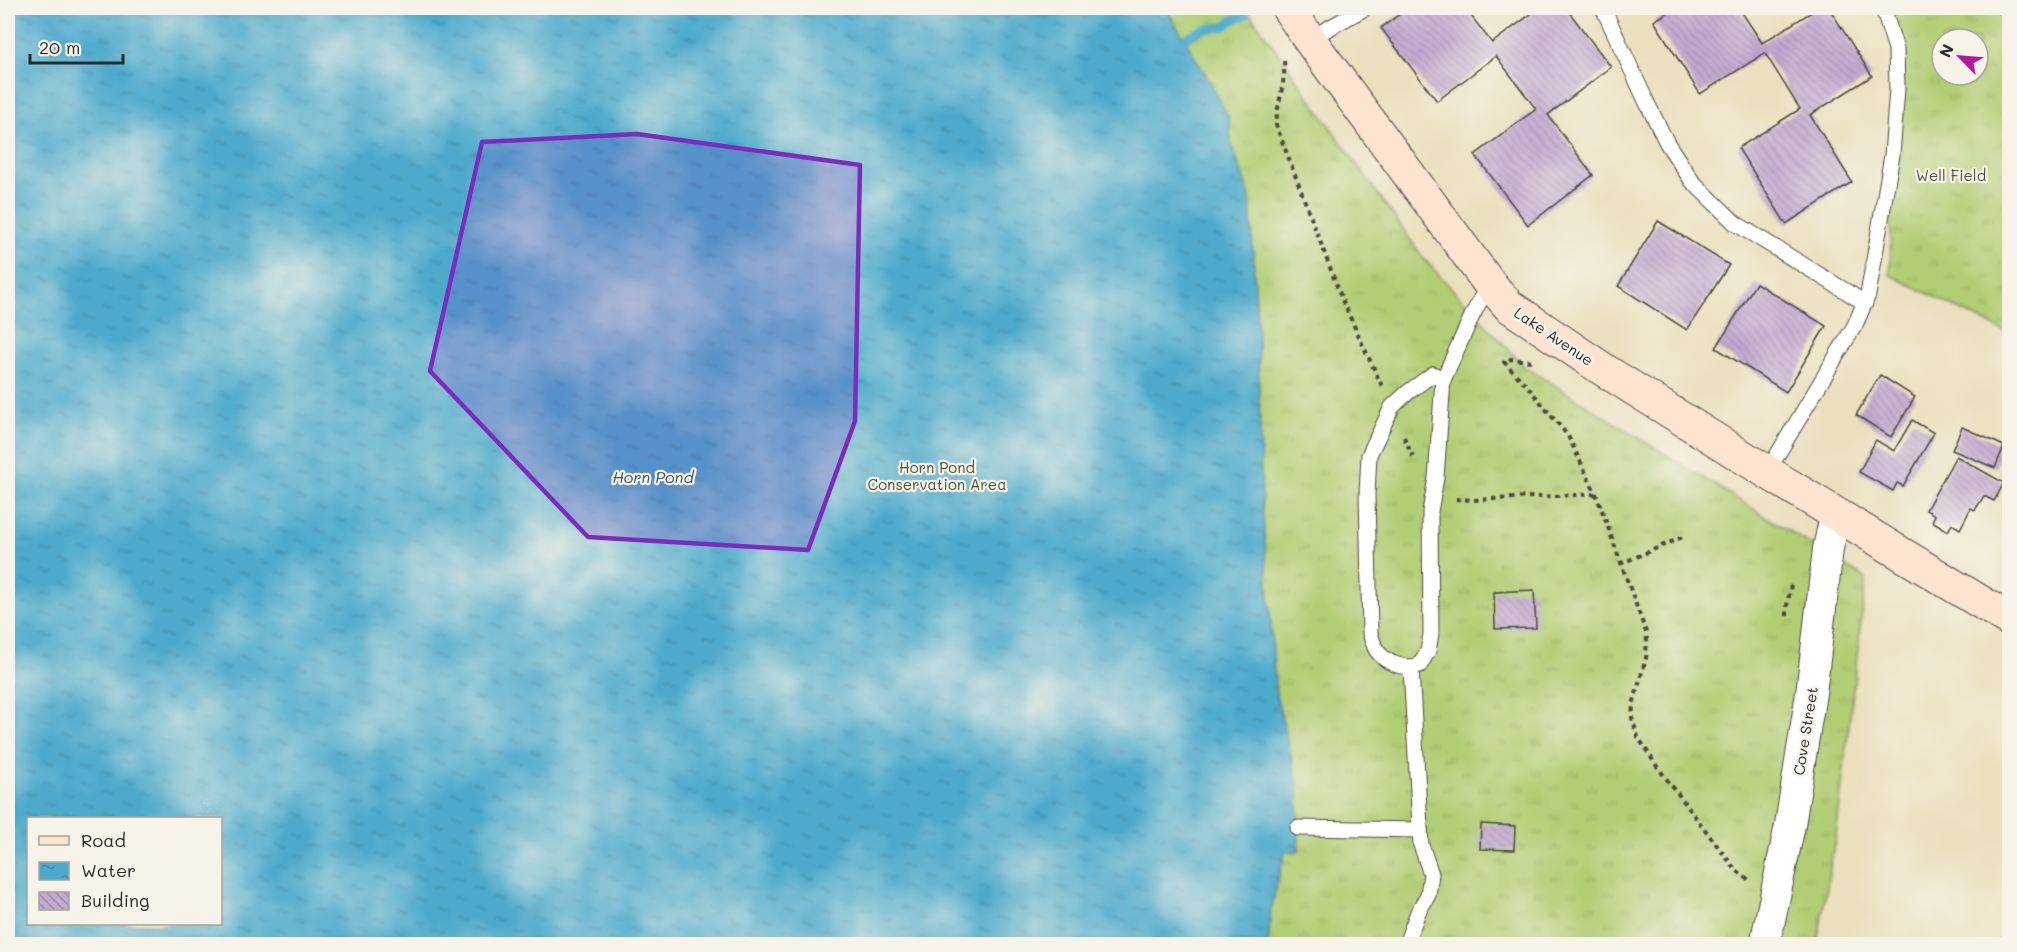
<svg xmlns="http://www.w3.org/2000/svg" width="2017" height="952" viewBox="0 0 2017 952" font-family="Mali,sans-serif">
  <defs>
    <pattern id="grass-tufts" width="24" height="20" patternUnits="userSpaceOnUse" patternTransform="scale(1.5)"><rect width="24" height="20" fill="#b2ce74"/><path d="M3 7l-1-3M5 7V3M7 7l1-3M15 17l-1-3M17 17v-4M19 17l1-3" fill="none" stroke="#99b165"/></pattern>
    <pattern id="water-ripples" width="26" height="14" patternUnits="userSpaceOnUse" patternTransform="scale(1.5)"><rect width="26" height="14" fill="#4eaacc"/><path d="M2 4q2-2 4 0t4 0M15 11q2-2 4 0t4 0" fill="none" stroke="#418ba6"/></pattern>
    <pattern id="building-back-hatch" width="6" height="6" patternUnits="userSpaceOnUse" patternTransform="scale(1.5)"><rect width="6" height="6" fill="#c2aad1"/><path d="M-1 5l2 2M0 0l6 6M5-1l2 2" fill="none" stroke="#9e8baa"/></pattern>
  </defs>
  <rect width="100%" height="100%" fill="#f7f3e8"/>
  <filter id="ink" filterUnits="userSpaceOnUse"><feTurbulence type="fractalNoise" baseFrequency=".0167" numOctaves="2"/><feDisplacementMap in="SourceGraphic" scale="12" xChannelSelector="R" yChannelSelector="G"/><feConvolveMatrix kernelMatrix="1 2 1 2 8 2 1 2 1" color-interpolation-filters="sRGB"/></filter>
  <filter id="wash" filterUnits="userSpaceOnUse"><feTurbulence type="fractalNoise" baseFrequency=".008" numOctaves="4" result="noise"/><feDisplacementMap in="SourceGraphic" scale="24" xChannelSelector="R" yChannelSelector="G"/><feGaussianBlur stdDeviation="1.35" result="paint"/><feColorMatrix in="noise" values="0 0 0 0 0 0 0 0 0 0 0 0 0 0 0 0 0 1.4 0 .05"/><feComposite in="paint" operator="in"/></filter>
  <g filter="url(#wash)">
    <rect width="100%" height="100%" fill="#eae0be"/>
    <g fill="url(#grass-tufts)" stroke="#6e7c50" stroke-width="1.5" fill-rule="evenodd">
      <path d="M8 8H1246L1424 259 1525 367 1866 579 1837 828 1817 944H8ZM28 818H220V924H28Z"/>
      <path d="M1894 8H2009V334L1890 275ZM1942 39H1978V75H1942Z"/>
    </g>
    <path fill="url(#water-ripples)" stroke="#3c6a7c" stroke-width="1.5" fill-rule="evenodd" d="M8 8H1166L1213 87 1229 118 1231 142 1250 197 1258 340 1262 502 1276 694 1298 785 1299 851 1285 852 1271 910 1268 944H8ZM28 818H220V924H28Z"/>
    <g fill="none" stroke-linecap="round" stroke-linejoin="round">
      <path stroke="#4eaacc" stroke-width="9" d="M1185 39 1203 29 1223 27 1233 20 1246 15"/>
    </g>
    <g id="blocks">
      <g fill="url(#building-back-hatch)">
        <path d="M1408 8H1465L1492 43 1539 8H1566L1611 67 1548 115 1593 175 1528 225 1475 155 1536 109 1496 56 1437 101 1381 28Z"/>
        <path d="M1675 8H1739L1762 43 1818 8H1829L1872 76 1810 115 1852 182 1786 224 1738 148 1800 109 1765 53 1700 94 1654 21Z"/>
        <path d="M1658 221 1729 265 1687 330 1618 286Z"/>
        <path d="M1756 283 1826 326 1786 392 1716 348Z"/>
        <path d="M1880 375 1915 397 1891 437 1856 415Z"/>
        <path d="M1912 420 1934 433 1903 486 1897 483 1893 491 1859 472 1876 440 1894 451Z"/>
        <path d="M1962 427 2004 446 1995 468 1952 450Z"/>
        <path d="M1956 456 2004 483 1994 501 1984 496 1975 510 1971 508 1960 529 1952 524 1948 531 1932 521 1935 515 1926 510Z"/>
        <path d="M1534 590 1536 628 1495 629 1494 592Z"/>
        <path d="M1481 824 1515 826 1514 850 1480 849Z"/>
      </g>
    </g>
  </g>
  <g filter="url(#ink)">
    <use href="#blocks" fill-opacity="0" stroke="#484641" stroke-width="1.5"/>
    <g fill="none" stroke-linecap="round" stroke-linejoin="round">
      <g stroke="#484641" stroke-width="17">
        <g id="lane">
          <path d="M1603 8 1647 103 1667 143 1692 181 1735 223 1865 303"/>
          <path d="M1309 39 1365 8"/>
          <path d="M1433 374 1443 380 1436 478 1430 512 1431 634 1428 651 1420 665C1405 670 1387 664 1377 651 1374 647 1372 639 1370 633L1367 494 1369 455 1392 407 1407 393Z"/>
          <path d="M1443 380 1472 316 1489 283"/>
          <path d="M1767 472 1855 325 1868 295 1892 155 1897 89 1896 49 1883 8"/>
          <path d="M1298 828 1420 830"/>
          <path d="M1406 944 1418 912 1428 895 1431 874 1421 845 1411 668"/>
        </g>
      </g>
      <g stroke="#484641" stroke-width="32">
        <path id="street" d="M1765 944 1790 825 1811 693 1828 549 1835 515"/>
      </g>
      <g stroke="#484641" stroke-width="35">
        <path id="secondary" d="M1288 8 1309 39 1489 283 1509 306 1604 370 1767 472 2010 620"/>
      </g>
      <g stroke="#484641" stroke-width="4" stroke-dasharray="4.5 4.5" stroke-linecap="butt">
        <path d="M1284 61C1286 84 1277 102 1276 125L1343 302 1382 386"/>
        <path d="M1531 361 1511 359 1504 362 1528 387 1568 436 1596 494 1647 635 1646 658 1633 705 1632 718 1638 737 1656 765 1735 869 1749 880"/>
        <path d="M1404 437 1413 457"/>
        <path d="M1456 499 1473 500 1596 494"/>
        <path d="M1620 564 1685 536"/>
        <path d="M1787 616V606L1791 585"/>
      </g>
      <use href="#lane" stroke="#fff" stroke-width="15"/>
      <use href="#street" stroke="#fff" stroke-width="30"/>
      <use href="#secondary" stroke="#fde4d0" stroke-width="33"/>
    </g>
  </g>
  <path fill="#7b2cbf" fill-opacity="0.2" stroke="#7b2cbf" stroke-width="4.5" stroke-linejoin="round" d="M637 134 860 165 855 421 808 550 588 537 430 371 482 142Z"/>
  <g text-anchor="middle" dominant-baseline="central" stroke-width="4.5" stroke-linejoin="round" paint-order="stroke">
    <g font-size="15" fill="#4d543d" stroke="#f7f3e8">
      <text x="1951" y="175">Well Field</text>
      <text x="937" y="467">Horn Pond<tspan x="937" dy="17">Conservation Area</tspan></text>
    </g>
    <g font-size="15" fill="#2b2b2b" stroke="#f7f3e8">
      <text transform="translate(1554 336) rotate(34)">Lake Avenue</text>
      <text transform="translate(1805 731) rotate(-81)">Cove Street</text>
    </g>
    <g font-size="16" font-style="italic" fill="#375763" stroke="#f7f3e8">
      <text x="653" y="476">Horn Pond</text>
    </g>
  </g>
  <rect width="2017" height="952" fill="none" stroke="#f7f3e8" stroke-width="30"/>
  <rect x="27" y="817" width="195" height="108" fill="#f7f3e8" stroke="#a5a39c" stroke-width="1.5"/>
  <rect x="39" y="836" width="30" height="9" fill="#fde4d0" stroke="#a5a39c" stroke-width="1.5"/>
  <text x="81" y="847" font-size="18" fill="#2b2b2b">Road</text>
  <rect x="39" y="862" width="30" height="18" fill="url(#water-ripples)" stroke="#a5a39c" stroke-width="1.5"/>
  <text x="81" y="877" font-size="18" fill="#2b2b2b">Water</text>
  <rect x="39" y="892" width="30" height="18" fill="url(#building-back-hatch)" stroke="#a5a39c" stroke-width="1.5"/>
  <text x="81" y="907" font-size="18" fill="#2b2b2b">Building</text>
  <g transform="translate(1960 57) rotate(295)"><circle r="28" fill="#f7f3e8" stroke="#a5a39c" stroke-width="1.5"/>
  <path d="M0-4.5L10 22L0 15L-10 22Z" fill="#b5179e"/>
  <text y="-9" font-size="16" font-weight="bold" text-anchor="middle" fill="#2b2b2b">N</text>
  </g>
  <path d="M30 54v9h93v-9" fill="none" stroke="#2b2b2b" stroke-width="3"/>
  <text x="39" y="54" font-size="18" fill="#2b2b2b" stroke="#f7f3e8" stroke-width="4.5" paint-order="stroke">20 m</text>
</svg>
